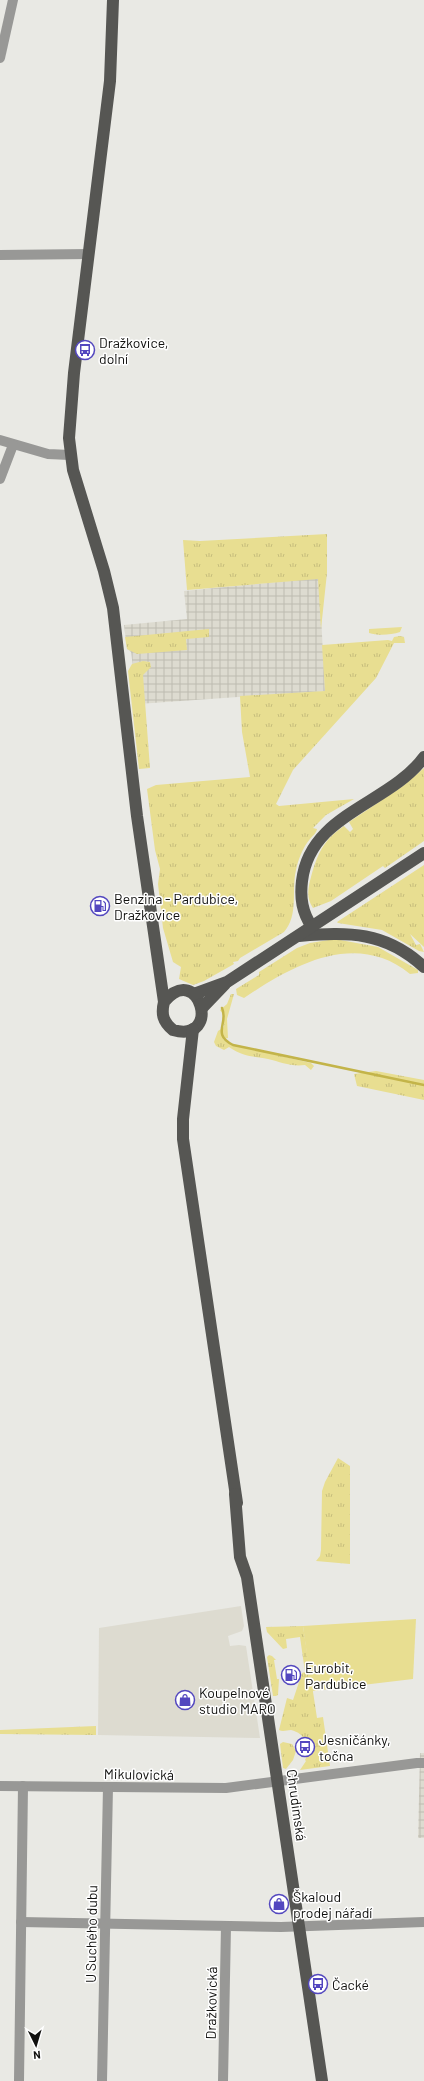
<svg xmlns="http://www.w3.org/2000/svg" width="424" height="2081" viewBox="0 0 424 2081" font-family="Barlow,sans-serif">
  <defs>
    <pattern id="industrial-grid" width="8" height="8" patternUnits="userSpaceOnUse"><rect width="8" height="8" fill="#dddbd0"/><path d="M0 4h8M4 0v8" fill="none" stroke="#bdbbb1"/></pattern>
    <pattern id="grass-tufts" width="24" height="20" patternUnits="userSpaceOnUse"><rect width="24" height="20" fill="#e8de91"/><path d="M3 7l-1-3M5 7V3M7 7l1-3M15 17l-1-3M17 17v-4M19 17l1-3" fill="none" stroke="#c6bd7c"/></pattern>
  </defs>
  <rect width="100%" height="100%" fill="#e9e9e4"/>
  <path fill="#dddbd0" d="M241 1606 244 1626 242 1631 228 1636 230 1646 239 1645 246 1646 260 1738 98 1735 99 1628Z"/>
  <g fill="url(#industrial-grid)">
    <path d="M319 578 325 691 138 704 131 652 127 649 124 625 187 619 184 591Z"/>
    <path d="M420 1753H424V1838H418Z"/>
  </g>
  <g fill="url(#grass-tufts)">
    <path d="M327 534V573L321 629 318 579 187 590 183 540 200 541Z"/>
    <path d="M402 627 400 632C391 635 378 636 369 633V629Z"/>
    <path d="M209 629V637L186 639 187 650 137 654 127 649 125 637Z"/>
    <path d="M400 636 404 637 405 643H394L376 678 293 770 276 804 279 806 354 799 326 815 313 828 317 829C316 834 313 835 310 839 303 847 298 860 296 870 291 891 299 915 284 932L240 958 238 961 233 962 234 964 204 981 193 985 179 979 181 967 173 962 163 928 158 884 160 869 155 850 147 789 156 785 250 777 242 732 240 696 325 691 322 645 388 640 392 641 394 637Z"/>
    <path d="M143 661 150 662 151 667 143 675 150 768 139 769 128 671 132 664Z"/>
    <path d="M424 768V841L385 868 383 866 331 901 313 908C306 898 308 888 311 877 317 855 323 840 344 826L350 832 353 829 349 822 403 786Z"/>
    <path d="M424 865V947L410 934 416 945 420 944 424 952 419 951 382 930 338 923 337 922Z"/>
    <path d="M335 939 378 947 418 970V973L410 974C356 930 293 965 244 998L237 995 236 989 259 975V972L297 948 310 943Z"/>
    <path d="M231 994H234L227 1019 228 1038 223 1039 229 1044 311 1063 314 1066 311 1070 305 1065C291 1067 281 1062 268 1059 252 1056 244 1057 229 1047L224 1050 216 1046 214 1042 218 1031 224 1027V1016L220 1010 227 1004Z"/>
    <path d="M376 1071 424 1080V1100L357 1086 354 1074Z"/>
    <path d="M338 1458 350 1466V1564L316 1561 320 1556 321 1550 322 1491 325 1482Z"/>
    <path d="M303 1626 317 1718 323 1717 330 1766 300 1770 306 1761 305 1760C312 1748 305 1733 291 1730 287 1730 283 1732 279 1730L287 1698 293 1700 302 1673 305 1672 300 1637 286 1639 287 1648 283 1649 267 1632 266 1627Z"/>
    <path d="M269 1655 272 1656 276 1660H274L277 1679H279L278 1695 276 1696H273L267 1657Z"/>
    <path d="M96 1726V1735L0 1734V1730Z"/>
    <path d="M283 1742 292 1744 296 1751 293 1760 286 1769 283 1768 280 1744Z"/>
  </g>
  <path fill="#e8de91" d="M416 1619 413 1679 312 1691 303 1626Z"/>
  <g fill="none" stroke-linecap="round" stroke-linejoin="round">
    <path stroke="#c3b449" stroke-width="2.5" d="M222 1008C229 1023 211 1034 233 1045L424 1085"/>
    <g stroke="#989896" stroke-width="10">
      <path d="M0 58 13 0"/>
      <path d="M0 255 89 254"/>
      <path d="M0 440 48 454 70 455"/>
      <path d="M0 479 13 445"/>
      <path d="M0 1786 226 1788 417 1763H424"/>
      <path d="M21 1922 281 1927 424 1922"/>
      <path d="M19 2081 23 1786"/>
      <path d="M102 2081 108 1787"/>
      <path d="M223 2081 226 1926"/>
    </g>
    <g stroke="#565653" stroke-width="12">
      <path d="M113 0 110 81 74 373 69 438 73 470 104 571 113 608 137 816 164 1002C161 1014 163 1022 173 1030 223 1044 199 960 164 1002"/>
      <path d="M312 927C302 912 300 898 302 881 310 813 389 805 424 757"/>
      <path d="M299 936C349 932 385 931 424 967"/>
      <path d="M194 994 227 982 424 853"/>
      <path d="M202 1008 225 984"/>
      <path d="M193 1029 183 1119V1139L237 1503"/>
      <path d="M235 1494 240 1557 247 1577 322 2081"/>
    </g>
  </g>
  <defs>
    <g id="bus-ring" transform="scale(1)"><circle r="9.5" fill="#fff" stroke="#5347bf" stroke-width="1.5"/><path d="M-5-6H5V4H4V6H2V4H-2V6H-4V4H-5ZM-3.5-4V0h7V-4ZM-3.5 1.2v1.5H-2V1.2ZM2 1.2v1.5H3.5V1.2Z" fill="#5347bf"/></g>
    <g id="fuel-ring" transform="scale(1)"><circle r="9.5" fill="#fff" stroke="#5347bf" stroke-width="1.5"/><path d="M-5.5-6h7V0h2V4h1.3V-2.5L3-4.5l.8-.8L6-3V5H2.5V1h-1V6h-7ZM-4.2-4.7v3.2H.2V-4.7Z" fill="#5347bf"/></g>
    <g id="shop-ring" transform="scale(1)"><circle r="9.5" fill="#fff" stroke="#5347bf" stroke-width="1.5"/><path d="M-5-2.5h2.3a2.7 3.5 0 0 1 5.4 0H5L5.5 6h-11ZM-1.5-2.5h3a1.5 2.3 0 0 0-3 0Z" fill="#5347bf"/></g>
  </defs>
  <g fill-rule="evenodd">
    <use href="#bus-ring" x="85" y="350"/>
    <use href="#fuel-ring" x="100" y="906"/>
    <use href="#fuel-ring" x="291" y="1675"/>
    <use href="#shop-ring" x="185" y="1700"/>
    <use href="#bus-ring" x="305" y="1747"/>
    <use href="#shop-ring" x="279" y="1904"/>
    <use href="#bus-ring" x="318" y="1984"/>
  </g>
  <g text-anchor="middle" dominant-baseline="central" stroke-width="3" stroke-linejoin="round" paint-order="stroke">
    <g font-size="14" fill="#11110f" stroke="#fff" text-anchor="start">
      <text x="99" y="342">Dražkovice,<tspan x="99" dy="16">dolní</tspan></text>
      <text x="114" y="898">Benzina - Pardubice,<tspan x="114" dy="16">Dražkovice</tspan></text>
      <text x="305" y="1667">Eurobit,<tspan x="305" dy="16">Pardubice</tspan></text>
      <text x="199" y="1692">Koupelnové<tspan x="199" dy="16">studio MARO</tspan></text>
      <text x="319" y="1739">Jesničánky,<tspan x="319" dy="16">točna</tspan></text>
      <text x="293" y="1896">Škaloud<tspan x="293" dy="16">prodej nářadí</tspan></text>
      <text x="332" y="1984">Čacké</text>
    </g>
    <g font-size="14" fill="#11110f" stroke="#fff">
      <text transform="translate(139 1774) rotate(1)">Mikulovická</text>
      <text transform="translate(297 1805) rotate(82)">Chrudimská</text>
      <text transform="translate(91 1934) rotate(-89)">U Suchého dubu</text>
      <text transform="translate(211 2003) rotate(-89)">Dražkovická</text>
    </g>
  </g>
  <g transform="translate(36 2045) rotate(175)" stroke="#ffffff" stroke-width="3" paint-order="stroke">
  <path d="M0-3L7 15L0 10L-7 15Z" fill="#11110f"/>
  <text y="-6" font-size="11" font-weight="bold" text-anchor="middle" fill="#11110f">N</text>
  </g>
</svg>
